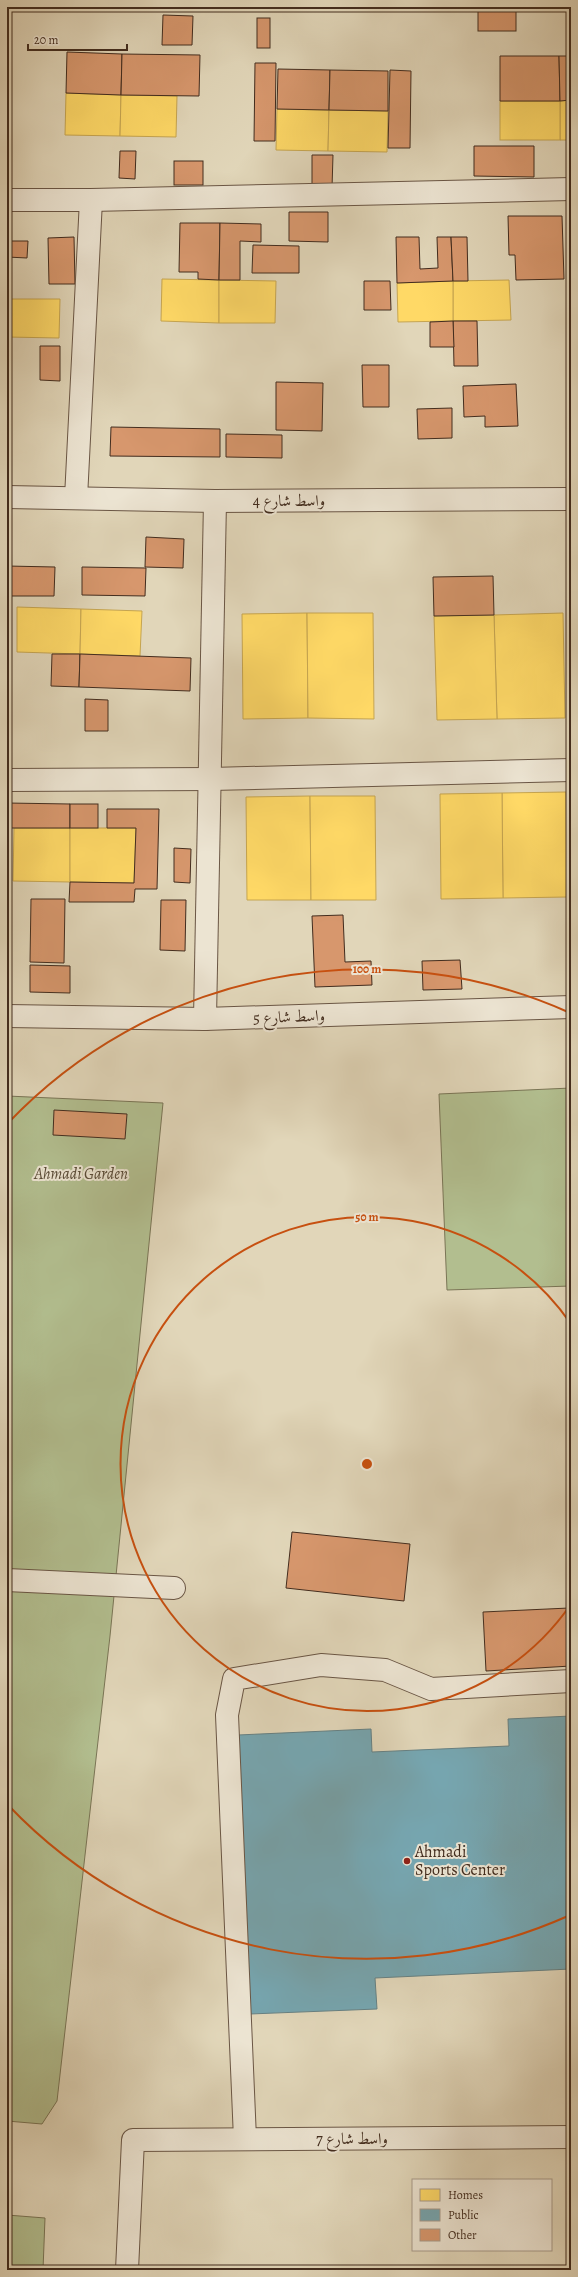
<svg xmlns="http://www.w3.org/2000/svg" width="578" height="2277" viewBox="0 0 578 2277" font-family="Alegreya,Amiri,serif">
  <rect width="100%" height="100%" fill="#e1d6b9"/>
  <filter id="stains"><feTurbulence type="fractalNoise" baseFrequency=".005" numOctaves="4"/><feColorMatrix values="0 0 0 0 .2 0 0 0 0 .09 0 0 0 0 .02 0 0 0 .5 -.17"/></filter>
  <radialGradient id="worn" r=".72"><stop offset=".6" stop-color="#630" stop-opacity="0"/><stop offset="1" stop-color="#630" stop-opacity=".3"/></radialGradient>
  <g fill="#b2be8f" stroke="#7a7556">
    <path d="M571 1088V1286L447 1290 439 1094Z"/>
    <path d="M7 1096 163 1103 110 1636 57 2101 42 2124 7 2121Z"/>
    <path d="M7 2215 45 2218 43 2270H7Z"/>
  </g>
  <g fill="#ffd966" stroke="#c6a550">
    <path d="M66 93 121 95 120 136 65 135Z"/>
    <path d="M121 95 177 96 176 137 120 136Z"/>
    <path d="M571 100V140H560V101Z"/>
    <rect x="500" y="101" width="60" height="39"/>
    <path d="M277 109 329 110 328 151 276 150Z"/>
    <path d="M329 110 388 111 387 152 328 151Z"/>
    <path d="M162 279 219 280V323L161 321Z"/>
    <path d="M219 280 276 281 275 323H219Z"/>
    <path d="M509 280 511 320 453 321V281Z"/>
    <path d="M453 281V321L398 322 397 283Z"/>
    <path d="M7 299H60L59 338 7 337Z"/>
    <path d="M17 607 81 609 80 654 17 652Z"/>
    <path d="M81 609 142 611 140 656 80 654Z"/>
    <path d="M307 613 308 718 243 719 242 614Z"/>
    <path d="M307 613H373L374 719 308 718Z"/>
    <path d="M563 613 565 718 497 719 494 615Z"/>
    <path d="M494 615 497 719 437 720 434 616Z"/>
    <path d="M566 792 567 897 503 898 502 793Z"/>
    <path d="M502 793 503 898 441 899 440 794Z"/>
    <path d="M310 796 311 900H247L246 797Z"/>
    <path d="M310 796H375L376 900H311Z"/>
    <path d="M14 828H70V882L13 881Z"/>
    <path d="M70 828H136L134 883 70 882Z"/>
  </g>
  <path fill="#76a5af" stroke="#668184" d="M571 1716V1969L375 1978 377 2009 250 2014 238 1735 371 1729 372 1752 509 1746 508 1719Z"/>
  <g fill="#d7976d" stroke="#422c1e">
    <rect x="251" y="7" width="21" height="2"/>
    <path d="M390 7H433V9L390 8Z"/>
    <rect x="478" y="7" width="38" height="24"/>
    <path d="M163 15 193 16 192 45H162Z"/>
    <rect x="257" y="18" width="13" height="30"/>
    <path d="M67 52 122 54 121 95 66 93Z"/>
    <path d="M122 54 200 55 199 96 121 95Z"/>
    <path d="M500 56H559L560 101H500Z"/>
    <path d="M559 56H571V100L560 101Z"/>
    <path d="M255 63H276L275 141H254Z"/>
    <path d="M278 69 330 70 329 110 277 109Z"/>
    <path d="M330 70 388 71V111L329 110Z"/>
    <path d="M390 70 411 71 410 148H388Z"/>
    <path d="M474 146H534V177L474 176Z"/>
    <path d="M120 151H136L135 179 119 178Z"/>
    <path d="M312 155H333L332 188H312Z"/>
    <rect x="174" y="161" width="29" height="24"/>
    <path d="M289 212H328V242L289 241Z"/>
    <path d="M508 216H562L564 279 516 280 515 255H509Z"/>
    <path d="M180 223H220L219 280 198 279V272H179Z"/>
    <path d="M220 223 261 224V242L240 241V280H219Z"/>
    <path d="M74 237 75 284H49L48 238Z"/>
    <path d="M396 237H419L420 269 438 268 437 237H451L453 281 397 283Z"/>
    <path d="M451 237H467L468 281H453Z"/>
    <path d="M7 241H28L27 258 7 257Z"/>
    <path d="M253 245 299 246V273H252Z"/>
    <path d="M364 281H390L391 310H364Z"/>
    <path d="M453 321H477L478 366H454Z"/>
    <path d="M453 321 454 347H430V322Z"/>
    <path d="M40 346H60V381L40 380Z"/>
    <path d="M362 365H389V407H363Z"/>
    <path d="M276 382 323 383 322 431 276 430Z"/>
    <path d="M516 384 518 426 485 427V416L464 417 463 386Z"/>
    <path d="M452 408V438L418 439 417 409Z"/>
    <path d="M111 427 220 429V457L110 456Z"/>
    <path d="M226 434 282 435V458L226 457Z"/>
    <path d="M146 537 184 539 183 568 145 567Z"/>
    <path d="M7 566 55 567 54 596H7Z"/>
    <path d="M82 567 146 568 145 596 82 595Z"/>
    <path d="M493 576 494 615 434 616 433 577Z"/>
    <path d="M52 654H80L79 687 51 686Z"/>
    <path d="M80 654 191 658 190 691 79 687Z"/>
    <path d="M85 699 108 700V731H85Z"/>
    <path d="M7 803 70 804V828H7Z"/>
    <rect x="70" y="804" width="28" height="24"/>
    <path d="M107 809H159L157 889H135L134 902H69L70 882 134 883 136 828H107Z"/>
    <path d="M174 848 191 849 190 883 174 882Z"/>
    <path d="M31 899H65L64 963 30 962Z"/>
    <path d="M161 900H186L185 951 160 950Z"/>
    <path d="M343 915 345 962 371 961 372 985 315 987 312 916Z"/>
    <path d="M460 960 462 989 423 990 422 961Z"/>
    <path d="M30 965 70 966V993L30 992Z"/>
    <path d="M54 1110 127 1114 125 1139 53 1135Z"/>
    <path d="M292 1532 410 1544 404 1601 286 1588Z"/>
    <path d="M569 1608 571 1666 486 1671 483 1612Z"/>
  </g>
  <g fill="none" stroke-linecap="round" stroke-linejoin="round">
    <g stroke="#6a5645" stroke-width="24">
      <g id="minor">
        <path d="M7 200H91L571 189"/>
        <path d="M7 497 215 501 571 499"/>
        <path d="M76 498 91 200"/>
        <path d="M7 780 211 779 571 770"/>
        <path d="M7 1016 205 1019 571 1007"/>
        <path d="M205 1019 215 501"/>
        <path d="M7 1580 174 1588"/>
        <path d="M245 2139 227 1715 234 1679 321 1665 385 1670 431 1689 571 1681"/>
        <path d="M127 2270 133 2140 571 2137"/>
      </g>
    </g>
    <use href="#minor" stroke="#ece4d2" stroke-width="22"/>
  </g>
  <g fill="none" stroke="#c75010" stroke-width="2">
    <path d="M571 1604A247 247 0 1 1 571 1324"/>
    <path d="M568 1916A495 495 0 0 1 8 1805M8 1123A495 495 0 0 1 568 1012"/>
  </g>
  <circle fill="#8f2418" stroke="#ece4d2" stroke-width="1.5" cx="407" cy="1861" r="4"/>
  <g text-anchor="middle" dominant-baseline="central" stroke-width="4" stroke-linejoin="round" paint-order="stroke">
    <g font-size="16" fill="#422c1e" stroke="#ece4d2">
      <text x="289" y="501">واسط شارع 4</text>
      <text transform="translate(289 1017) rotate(-2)">واسط شارع 5</text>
      <text x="352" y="2139">واسط شارع 7</text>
    </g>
    <g font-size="16" font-style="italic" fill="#584935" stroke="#ece4d2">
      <text x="81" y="1174">Ahmadi Garden</text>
    </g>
    <g font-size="16" fill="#422c1e" stroke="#ece4d2" text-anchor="start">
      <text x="415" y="1852">Ahmadi<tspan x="415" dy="18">Sports Center</tspan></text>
    </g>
  </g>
  <circle cx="367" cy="1464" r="6" fill="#c75010" stroke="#ece4d2" stroke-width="2"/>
  <g font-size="12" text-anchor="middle" font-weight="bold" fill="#c75010" stroke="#ece4d2" stroke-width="4" stroke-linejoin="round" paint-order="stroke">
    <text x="367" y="973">100 m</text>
    <text x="367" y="1221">50 m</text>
  </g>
  <rect width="578" height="2277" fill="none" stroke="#e1d6b9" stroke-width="24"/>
  <rect x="8" y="8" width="562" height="2261" fill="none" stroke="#422c1e" stroke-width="2"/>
  <rect x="12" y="12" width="554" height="2253" fill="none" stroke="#422c1e"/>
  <rect x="412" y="2179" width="140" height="72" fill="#ece4d2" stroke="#a89a8a"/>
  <rect x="420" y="2189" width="20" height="12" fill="#ffd966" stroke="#a89a8a"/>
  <text x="448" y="2199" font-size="12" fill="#422c1e">Homes</text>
  <rect x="420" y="2209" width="20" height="12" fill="#76a5af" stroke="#a89a8a"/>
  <text x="448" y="2219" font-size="12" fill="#422c1e">Public</text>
  <rect x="420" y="2229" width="20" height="12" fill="#d7976d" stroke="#a89a8a"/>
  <text x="448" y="2239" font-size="12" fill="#422c1e">Other</text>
  <path d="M28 44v6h99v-6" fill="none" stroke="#422c1e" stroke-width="2"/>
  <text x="34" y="44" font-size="12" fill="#422c1e" stroke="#ece4d2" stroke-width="3" paint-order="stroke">20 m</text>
  <rect width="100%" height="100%" filter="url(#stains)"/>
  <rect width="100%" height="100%" fill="url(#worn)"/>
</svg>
